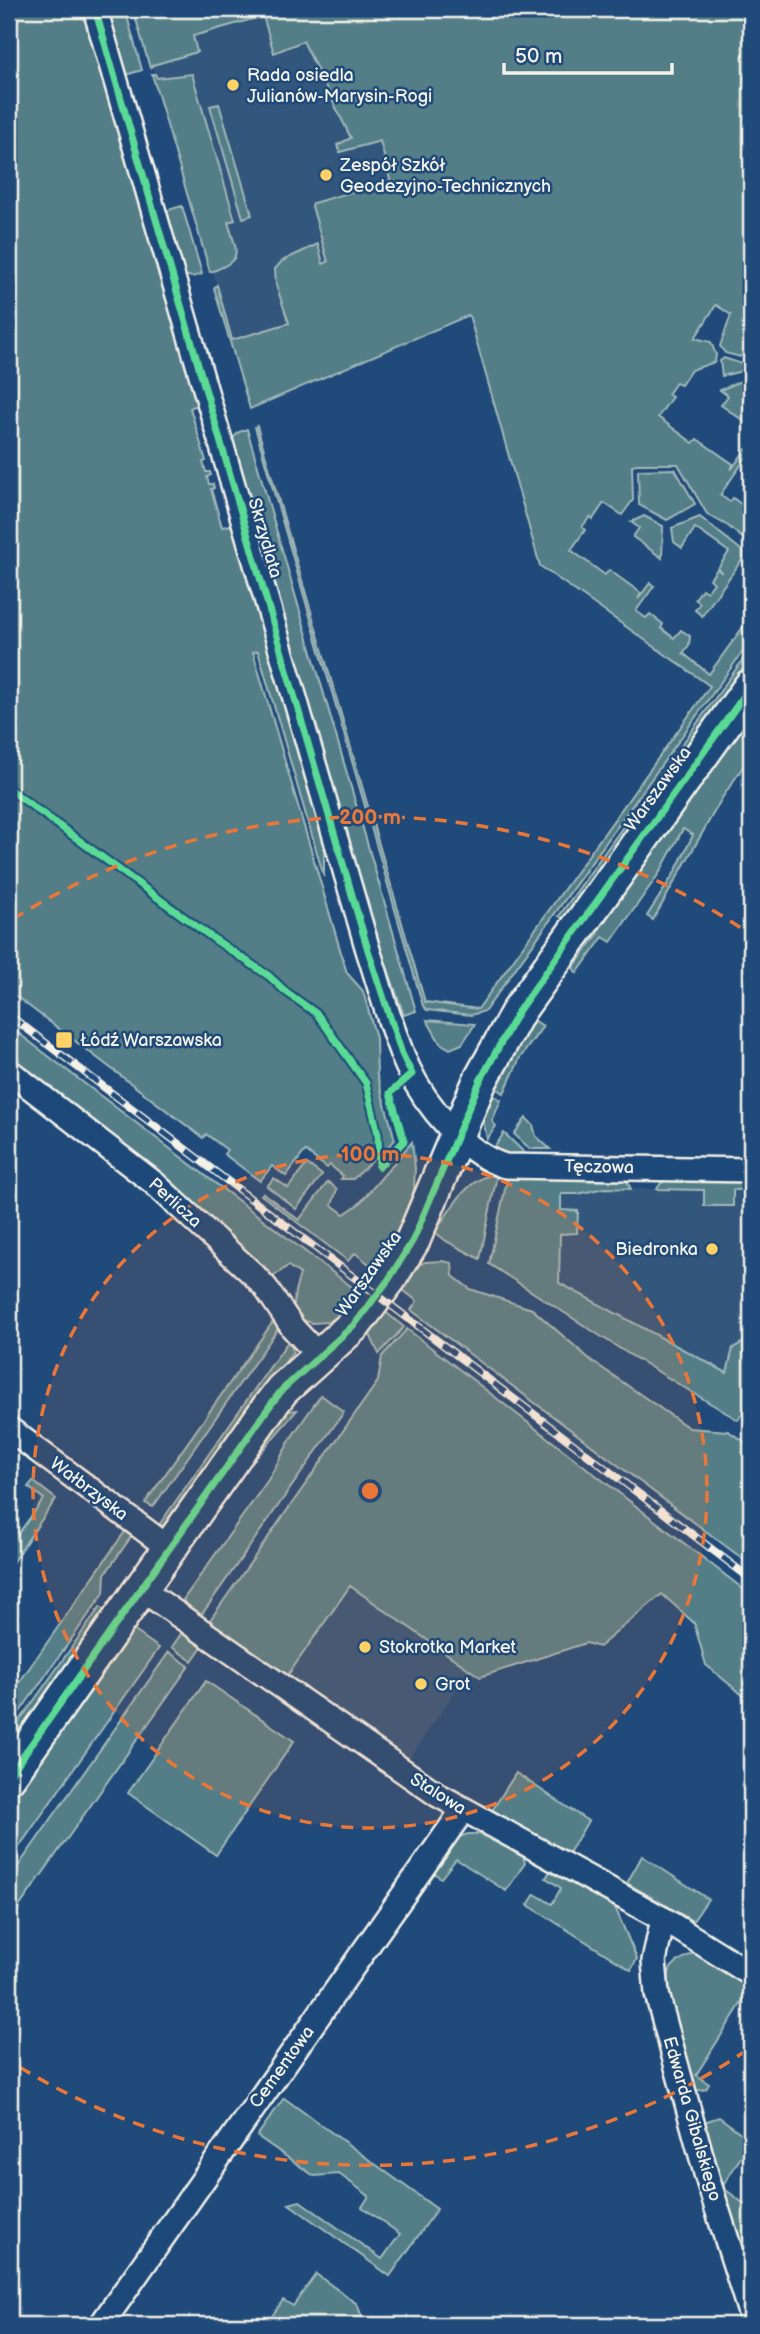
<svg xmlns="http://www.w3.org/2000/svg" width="760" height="2334" viewBox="0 0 760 2334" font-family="'Balsamiq Sans',sans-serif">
  <rect width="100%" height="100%" fill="#1f4a7a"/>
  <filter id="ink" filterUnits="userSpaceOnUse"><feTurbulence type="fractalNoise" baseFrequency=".0143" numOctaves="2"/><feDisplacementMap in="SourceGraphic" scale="14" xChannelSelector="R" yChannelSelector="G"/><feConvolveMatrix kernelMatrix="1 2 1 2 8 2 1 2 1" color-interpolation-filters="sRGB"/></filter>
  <g filter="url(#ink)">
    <g fill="#32567c">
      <path d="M136 9H411L510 298 252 408Z"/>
      <path d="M604 1188 704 1190V1206H733V1190H751V1338L733 1348 727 1374 559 1283 560 1233H577L561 1211V1194H577Z"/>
      <path d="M349 1586 470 1669 408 1761 288 1675Z"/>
    </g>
    <g fill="#527e87" stroke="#a3b8b8" stroke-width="2">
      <path d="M9 9H82L197 405 190 408 206 461 203 462 206 472H210L211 475 207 477 209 484H213L214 488 211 489 222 527 232 525 324 842V877L258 651 253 652 347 973 363 991 376 1038 377 1076 395 1140 353 1179H341L343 1176 330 1165 327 1168 305 1151 286 1176 272 1166 260 1181 224 1154 227 1150 206 1134 203 1138 9 991Z"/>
      <path d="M107 9H125L142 70 126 75Z"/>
      <path d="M133 9H751V268L744 279 751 284V345L740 357 725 353 720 346 731 315 716 305 695 338 711 342 716 355 715 362 691 370 681 385 676 383 668 394 672 397 658 417 693 443 697 439 733 464 731 470 746 449 750 452 720 495 730 502 733 498 746 508 744 512 751 517V545L728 526 707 514 678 464H637L632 465 633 500 622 515 604 503 593 519 590 517 582 527 585 530 571 550 605 575 609 570 641 593 638 599 650 583 654 586 636 611 646 618 650 614 663 624 661 628 674 638 681 630 690 636 689 645 683 653 709 674 748 620 751 622V640L485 1011 471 1015 427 1010 423 1006 255 427 257 426 425 1002 478 1009 710 686 540 566 469 315 250 409 214 288 217 285 232 340 289 323 276 285 275 269 282 261 318 244 323 264 328 262 312 206 313 203 389 181 391 183 380 141 340 152 337 145 351 138 303 41 274 53 263 16 193 36 197 52 153 65 150 68Z"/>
      <path d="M152 74H155L157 78 192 74 235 220 228 222C237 253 245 260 210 272Z"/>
      <path d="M219 104 252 215 243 218 210 106Z"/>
      <path d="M182 206 202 274 192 277 184 275 166 214 168 210Z"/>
      <path d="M751 353V375L742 371 722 376 720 361 724 358 742 364Z"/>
      <path d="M741 381 751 388V426L721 405 728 396 720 390Z"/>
      <path d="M247 429 416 1011 404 1015 380 947 232 439 239 432Z"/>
      <path d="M675 469 695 504 667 520 639 505 638 470Z"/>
      <path d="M644 516 663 526 662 558 633 537 639 528 631 522Z"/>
      <path d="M700 517 746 554 702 616 695 610 700 603 695 599 702 589 707 592 714 583 710 579 717 569 722 573 718 568 729 552 695 528 682 548 674 542 672 528Z"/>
      <path d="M751 648V664L567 921 559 916Z"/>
      <path d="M751 707V755L722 798 653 920 647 916 675 872 693 835 683 829 660 872 611 942 603 937 577 973 573 968 598 934 592 929Z"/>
      <path d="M529 1017 543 1026 520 1058 504 1093 496 1088Z"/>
      <path d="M427 1020 475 1024 462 1044 450 1049 440 1043Z"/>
      <path d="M9 1026 361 1294 372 1279 367 1275 373 1267 355 1253 348 1261 261 1195 263 1193 299 1220 328 1182 337 1189 332 1205 344 1214 359 1204 412 1142 415 1168 414 1190 407 1224 356 1306 328 1322 312 1323 293 1317 295 1291 300 1274 288 1266 274 1276 267 1277 9 1062Z"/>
      <path d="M493 1095 501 1100 492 1121 496 1126 487 1139 483 1119Z"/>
      <path d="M526 1118 533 1125 536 1136 550 1149H530L514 1134Z"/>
      <path d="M504 1133 529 1157H512L494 1148Z"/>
      <path d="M307 1164 322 1175 296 1209 267 1186 274 1178 288 1188Z"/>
      <path d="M490 1175H497L480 1259 446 1241 435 1232C450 1211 463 1183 490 1175Z"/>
      <path d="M508 1175 621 1178 628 1183 631 1189 604 1188 578 1194H561V1210L578 1211 577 1233 560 1234 559 1283 727 1373 733 1348 751 1338V1399L738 1420 622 1350 489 1264Z"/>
      <path d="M669 1179H751V1190H733V1206H704V1190L657 1189 661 1183Z"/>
      <path d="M442 1261 452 1263 453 1276 470 1289 532 1309 592 1361 689 1428 728 1431 751 1446V1565L411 1310 417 1301 399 1287 382 1309 404 1327 379 1354 370 1335 374 1319 412 1268 425 1262Z"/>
      <path d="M277 1316 278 1329 153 1507 145 1503Z"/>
      <path d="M407 1329 751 1595V1702L706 1665 694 1623 662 1594 599 1647 586 1643 480 1677 350 1586 288 1675 208 1623 378 1381 382 1356Z"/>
      <path d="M289 1340 293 1351 172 1523 165 1526 159 1525Z"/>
      <path d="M321 1395 344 1412 200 1617 183 1600 268 1480 293 1435Z"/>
      <path d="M297 1410 249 1466 164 1586 162 1584 286 1411Z"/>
      <path d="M33 1481 56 1499 9 1567V1546L44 1499 28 1487Z"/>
      <path d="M126 1530 133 1534 105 1574 104 1593 12 1723 9 1720V1697Z"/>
      <path d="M100 1607 109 1613 22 1735 14 1729Z"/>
      <path d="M129 1627 159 1648 9 1861V1798Z"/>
      <path d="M183 1631 203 1645 192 1661 172 1647Z"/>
      <path d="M169 1652 189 1666 9 1921V1879Z"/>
      <path d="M206 1681 294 1741 216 1855 128 1793Z"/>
      <path d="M516 1773 588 1821 569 1853 491 1812Z"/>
      <path d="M468 1834H479L523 1856 525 1863 506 1891 456 1859 441 1878 434 1873 459 1837Z"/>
      <path d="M642 1856 708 1899 693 1921 627 1883Z"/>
      <path d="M552 1868 602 1896 615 1907 637 1959 631 1970 528 1905 535 1894 552 1904 561 1888 546 1878Z"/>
      <path d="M694 1953 751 1988 696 2075 709 2084 706 2089 695 2091C689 2070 661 1984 671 1968 677 1960 686 1957 694 1953Z"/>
      <path d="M284 2098 437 2209 390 2276 289 2204 300 2201 382 2259 400 2234 362 2207 369 2196 339 2174 314 2176 257 2136Z"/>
      <path d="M719 2117 745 2136 751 2127V2141L722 2187 751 2209V2279L704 2122Z"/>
      <path d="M316 2274 357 2304 365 2325H266L283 2300 293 2306Z"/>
    </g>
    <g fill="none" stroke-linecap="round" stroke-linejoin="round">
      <g stroke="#f4f1e8" stroke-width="28">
        <g id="street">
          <path d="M95 9 368 950C381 989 391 1031 408 1068 425 1104 465 1154 505 1166L751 1170"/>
          <path d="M9 1071 154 1183 254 1275 266 1288 293 1328 320 1357"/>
          <path d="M9 1429 169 1548"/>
          <path d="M141 1589 438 1795 663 1919 751 1974"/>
          <path d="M663 1919 654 1961 657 1994 707 2177 751 2316"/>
          <path d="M101 2325 463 1810"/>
        </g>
      </g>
      <g stroke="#f4f1e8" stroke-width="38">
        <path id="secondary" d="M9 1776 269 1407 282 1390 355 1324 389 1279 413 1240 480 1081 519 1010 751 686"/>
      </g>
      <use href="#street" stroke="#1f4a7a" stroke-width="23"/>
      <use href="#secondary" stroke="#1f4a7a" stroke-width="33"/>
      <g stroke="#f4f1e8" stroke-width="8">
        <path id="rail" d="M9 1015 751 1579"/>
      </g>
      <use href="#rail" stroke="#1f4a7a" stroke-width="5" stroke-dasharray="16" stroke-linecap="butt"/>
      <g stroke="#1f4a7a" stroke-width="11">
        <g id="cycleway">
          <path d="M95 9 368 950 402 1054 412 1074 390 1093 404 1141 379 1167"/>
          <path d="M9 789 214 939 269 976 285 991 317 1014 366 1083 378 1134 379 1167"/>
          <path d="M9 1776 269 1407 282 1390 355 1324 389 1279 413 1240 480 1081 519 1010 751 686"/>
        </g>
      </g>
      <use href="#cycleway" stroke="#5adb95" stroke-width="7"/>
    </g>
  </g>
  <circle cx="370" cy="1491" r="337" fill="#ea7738" fill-opacity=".12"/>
  <g fill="none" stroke="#ea7738" stroke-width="3.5" stroke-dasharray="12 9">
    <circle cx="370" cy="1491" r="337"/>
    <path d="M747 2050A674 674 0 0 1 13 2063M13 919A674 674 0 0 1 747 932"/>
  </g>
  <g fill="#ffd166" stroke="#1f4a7a" stroke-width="2.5">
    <circle cx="233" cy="85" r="7"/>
    <circle cx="326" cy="175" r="7"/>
    <rect x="55" y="1031" width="18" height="18" rx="3.5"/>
    <circle cx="712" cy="1249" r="7"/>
    <circle cx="365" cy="1647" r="7"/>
    <circle cx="421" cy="1684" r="7"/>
  </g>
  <g text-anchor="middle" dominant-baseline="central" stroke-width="5" stroke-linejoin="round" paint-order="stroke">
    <g font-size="18" fill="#f4f1e8" stroke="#1f4a7a" text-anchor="start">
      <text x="247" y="75">Rada osiedla<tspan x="247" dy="21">Julianów-Marysin-Rogi</tspan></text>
      <text x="340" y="165">Zespół Szkół<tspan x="340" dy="21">Geodezyjno-Technicznych</tspan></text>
      <text x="80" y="1040">Łódź Warszawska</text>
      <text x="698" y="1249" text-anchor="end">Biedronka</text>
      <text x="379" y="1647">Stokrotka Market</text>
      <text x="435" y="1684">Grot</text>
    </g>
    <g font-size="18" fill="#f4f1e8" stroke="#1f4a7a">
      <text transform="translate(265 538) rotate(74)">Skrzydlata</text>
      <text transform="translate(658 789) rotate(-54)">Warszawska</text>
      <text transform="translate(599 1167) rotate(1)">Tęczowa</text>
      <text transform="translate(175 1203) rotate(42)">Perlicza</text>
      <text transform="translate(369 1274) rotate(-55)">Warszawska</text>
      <text transform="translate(89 1489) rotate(37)">Wałbrzyska</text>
      <text transform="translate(438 1794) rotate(32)">Stalowa</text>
      <text transform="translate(282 2067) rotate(-54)">Cementowa</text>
      <text transform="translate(692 2119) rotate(74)">Edwarda Gibalskiego</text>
    </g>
  </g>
  <circle cx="370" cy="1491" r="10" fill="#ea7738" stroke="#1f4a7a" stroke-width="3.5"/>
  <g font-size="21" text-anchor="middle" font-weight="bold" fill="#ea7738" stroke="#1f4a7a" stroke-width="5" stroke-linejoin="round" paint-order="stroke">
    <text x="370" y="824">200 m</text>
    <text x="370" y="1161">100 m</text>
  </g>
  <rect width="760" height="2334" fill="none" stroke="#1f4a7a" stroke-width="35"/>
  <rect x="18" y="18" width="725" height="2299" fill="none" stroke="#f4f1e8" stroke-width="2.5" filter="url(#ink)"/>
  <path d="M504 63v10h168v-10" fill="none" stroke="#f4f1e8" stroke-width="3.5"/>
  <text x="515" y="63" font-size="21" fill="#f4f1e8" stroke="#1f4a7a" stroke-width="5" paint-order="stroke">50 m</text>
</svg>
